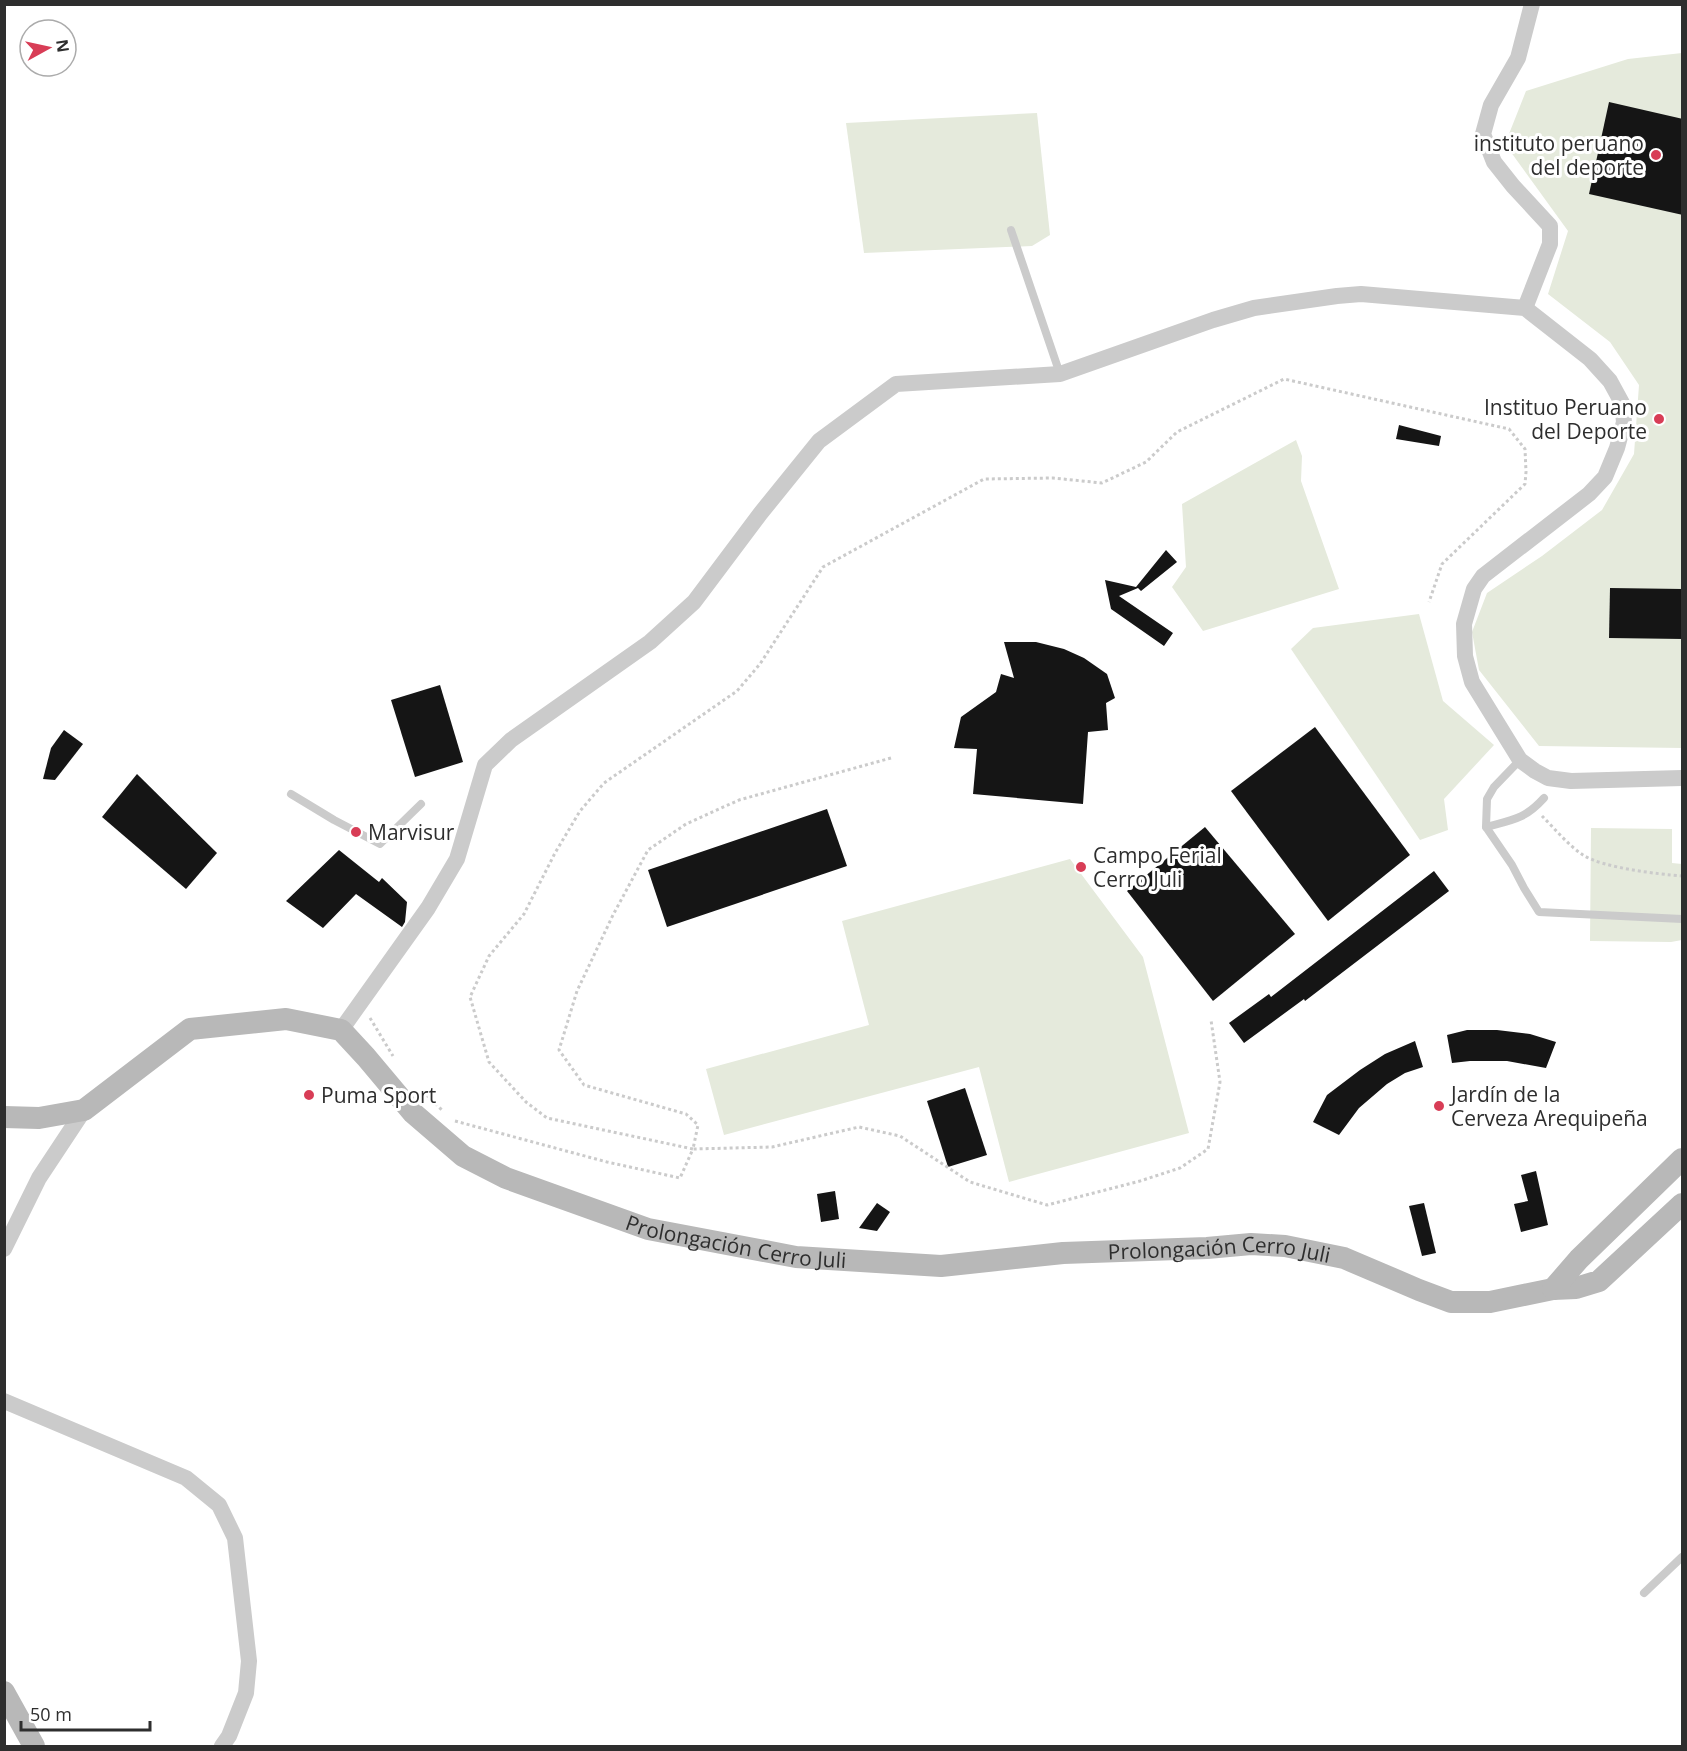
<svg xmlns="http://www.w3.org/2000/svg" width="1687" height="1751" viewBox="0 0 1687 1751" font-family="'Open Sans',sans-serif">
  <rect width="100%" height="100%" fill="#fff"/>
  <g fill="#e5eadc">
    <path d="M1682 53V748L1539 746 1479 670 1472 632 1487 593 1542 556 1602 510 1634 454 1639 385 1610 342 1548 294 1568 231 1505 144 1526 91 1628 59Z"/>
    <path d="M1037 113 1050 235 1032 246 864 253 846 123Z"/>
    <path d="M1296 440 1302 456 1301 481 1339 589 1203 631 1172 587 1186 567 1182 504Z"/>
    <path d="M1419 614 1443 701 1494 745 1444 799 1448 830 1420 840 1291 649 1313 628Z"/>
    <path d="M1591 828 1672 829V863L1682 864V940L1671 942 1590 941Z"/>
    <path d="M1070 859 1143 957 1189 1133 1009 1182 979 1067 724 1135 706 1069 869 1025 842 921Z"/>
  </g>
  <g fill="#151515">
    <path d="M1609 102 1683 119V215L1589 194Z"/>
    <path d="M1399 425 1441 436 1439 446 1396 439Z"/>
    <path d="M1166 550 1177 562 1141 591 1138 588 1119 596 1173 633 1164 646 1111 609 1105 580 1136 587Z"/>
    <path d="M1610 588 1683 589V639L1609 638Z"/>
    <path d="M1004 642H1036L1064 649 1084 658 1107 674 1115 698 1106 703 1108 730 1088 732 1083 804 973 794 977 749 954 748 961 717 996 692 1001 674 1014 678Z"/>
    <path d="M440 685 463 762 415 777 391 700Z"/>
    <path d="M1315 727 1410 855 1328 921 1231 791Z"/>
    <path d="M64 730 83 744 55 780 43 779 51 748Z"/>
    <path d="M137 774 217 853 186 889 102 817Z"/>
    <path d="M827 809 847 866 667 927 648 870Z"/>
    <path d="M1205 827 1295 934 1213 1001 1127 891Z"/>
    <path d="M339 850 379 882 382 878 407 902 405 922 402 927 356 894 323 928 286 901Z"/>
    <path d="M1434 871 1449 891 1305 1001 1304 999 1244 1043 1229 1023 1269 994 1271 997Z"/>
    <path d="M1467 1030H1497L1530 1034 1556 1042 1546 1068 1507 1061H1470L1452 1063 1447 1035Z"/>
    <path d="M1415 1041 1423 1067 1405 1073 1387 1084 1359 1108 1339 1135 1313 1122 1327 1095 1360 1070 1385 1054Z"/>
    <path d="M965 1088 987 1155 948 1167 927 1101Z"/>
    <path d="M1536 1171 1548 1225 1521 1232 1514 1204 1528 1201 1521 1175Z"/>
    <path d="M835 1191 839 1219 821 1222 817 1194Z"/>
    <path d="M877 1203 890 1212 877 1231 859 1228Z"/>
    <path d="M1424 1203 1436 1253 1422 1256 1409 1206Z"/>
  </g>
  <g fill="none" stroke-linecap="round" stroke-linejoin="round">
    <g stroke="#cbcbcb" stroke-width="3" stroke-dasharray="3 3" stroke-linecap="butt">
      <path d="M891 758 739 800 686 824 648 850 613 915 577 991 559 1050 584 1085 686 1114 698 1125 693 1149 772 1147 859 1127 900 1136 970 1182 1047 1205 1140 1181 1180 1168 1208 1149 1220 1082 1211 1020"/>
      <path d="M1542 816C1554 828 1569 846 1583 855 1603 868 1658 874 1682 876"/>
      <path d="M370 1018 393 1056"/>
      <path d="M422 1091 443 1111"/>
      <path d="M455 1121 607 1162 680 1178 693 1149 547 1118 526 1102 489 1062 470 997 489 956 524 914 555 853 580 811 604 783 737 691 760 664 823 567 984 479 1053 478 1102 483 1146 462 1177 432 1284 379 1509 429 1525 449 1526 472 1525 484 1442 564 1429 602"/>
    </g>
    <g stroke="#cbcbcb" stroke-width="8">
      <path d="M1011 230 1060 374"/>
      <path d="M1520 760 1494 787 1487 799 1486 827 1512 865 1524 888 1539 912 1682 919"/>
      <path d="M291 794 334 820 380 844 421 804"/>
      <path d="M1486 827C1513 820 1525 819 1544 798"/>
      <path d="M1644 1593 1682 1557"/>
    </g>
    <g stroke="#cbcbcb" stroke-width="16">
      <path d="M1525 308 1550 244V226L1513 186 1494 162 1483 134 1491 105 1518 58 1532 4"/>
      <path d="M341 1030 428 908 457 859 485 765 511 740 650 642 694 602 760 514 819 441 896 384 1060 374 1213 320 1254 308 1337 296 1361 294 1525 308 1590 359 1610 381 1622 403 1624 422 1617 448 1605 477 1589 494 1483 576 1474 589 1464 624 1465 656 1472 682 1520 760 1535 771 1548 778 1571 781 1682 778"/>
      <path d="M4 1249 39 1178 84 1110"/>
      <path d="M4 1401 186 1478 219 1505 235 1538 249 1661 246 1693 229 1736 222 1746"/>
    </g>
    <g stroke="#b8b8b8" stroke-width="22">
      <path id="s1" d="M4 1117 39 1118 84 1110 190 1029 286 1019 341 1030 366 1057 413 1113 463 1156 506 1178 648 1229 796 1257 941 1266 1063 1253 1207 1248 1251 1244 1285 1246 1344 1258 1419 1290 1451 1302H1490L1553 1289 1576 1288 1599 1281 1682 1204"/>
      <path d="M1553 1289 1579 1259 1682 1159"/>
      <path d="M4 1692 34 1746"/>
    </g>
  </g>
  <g fill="#d83d56" stroke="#fff" stroke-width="2">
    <circle cx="1656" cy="155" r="6"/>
    <circle cx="1659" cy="419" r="6"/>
    <circle cx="356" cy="832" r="6"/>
    <circle cx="1081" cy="867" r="6"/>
    <circle cx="309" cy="1095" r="6"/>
    <circle cx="1439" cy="1106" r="6"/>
  </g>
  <g text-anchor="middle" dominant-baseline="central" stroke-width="6" stroke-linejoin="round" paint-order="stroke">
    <g font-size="21" fill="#2e2e2e" stroke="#fff" text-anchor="start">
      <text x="1644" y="143" text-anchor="end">instituto peruano<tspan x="1644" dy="24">del deporte</tspan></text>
      <text x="1647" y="407" text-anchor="end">Instituo Peruano<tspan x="1647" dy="24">del Deporte</tspan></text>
      <text x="368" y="832">Marvisur</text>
      <text x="1093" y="855">Campo Ferial<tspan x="1093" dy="24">Cerro Juli</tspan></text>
      <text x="1451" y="1094">Jardín de la<tspan x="1451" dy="24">Cerveza Arequipeña</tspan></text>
      <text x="321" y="1095">Puma Sport</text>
    </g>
    <g font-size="21" fill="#2e2e2e" stroke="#fff">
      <text stroke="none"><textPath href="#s1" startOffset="831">Prolongación Cerro Juli</textPath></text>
      <text stroke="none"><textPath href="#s1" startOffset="1317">Prolongación Cerro Juli</textPath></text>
    </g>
  </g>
  <rect width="1687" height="1751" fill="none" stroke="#2e2e2e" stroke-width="12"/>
  <g transform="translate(48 48) rotate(82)"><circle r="28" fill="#ffffff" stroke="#ababab" stroke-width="1.5"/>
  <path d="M0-4.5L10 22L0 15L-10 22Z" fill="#d83d56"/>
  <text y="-9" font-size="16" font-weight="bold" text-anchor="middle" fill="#2e2e2e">N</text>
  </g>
  <path d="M21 1721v9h129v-9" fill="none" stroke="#2e2e2e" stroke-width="3"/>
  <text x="30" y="1721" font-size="18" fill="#2e2e2e" stroke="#ffffff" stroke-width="4.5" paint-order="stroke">50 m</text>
</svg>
